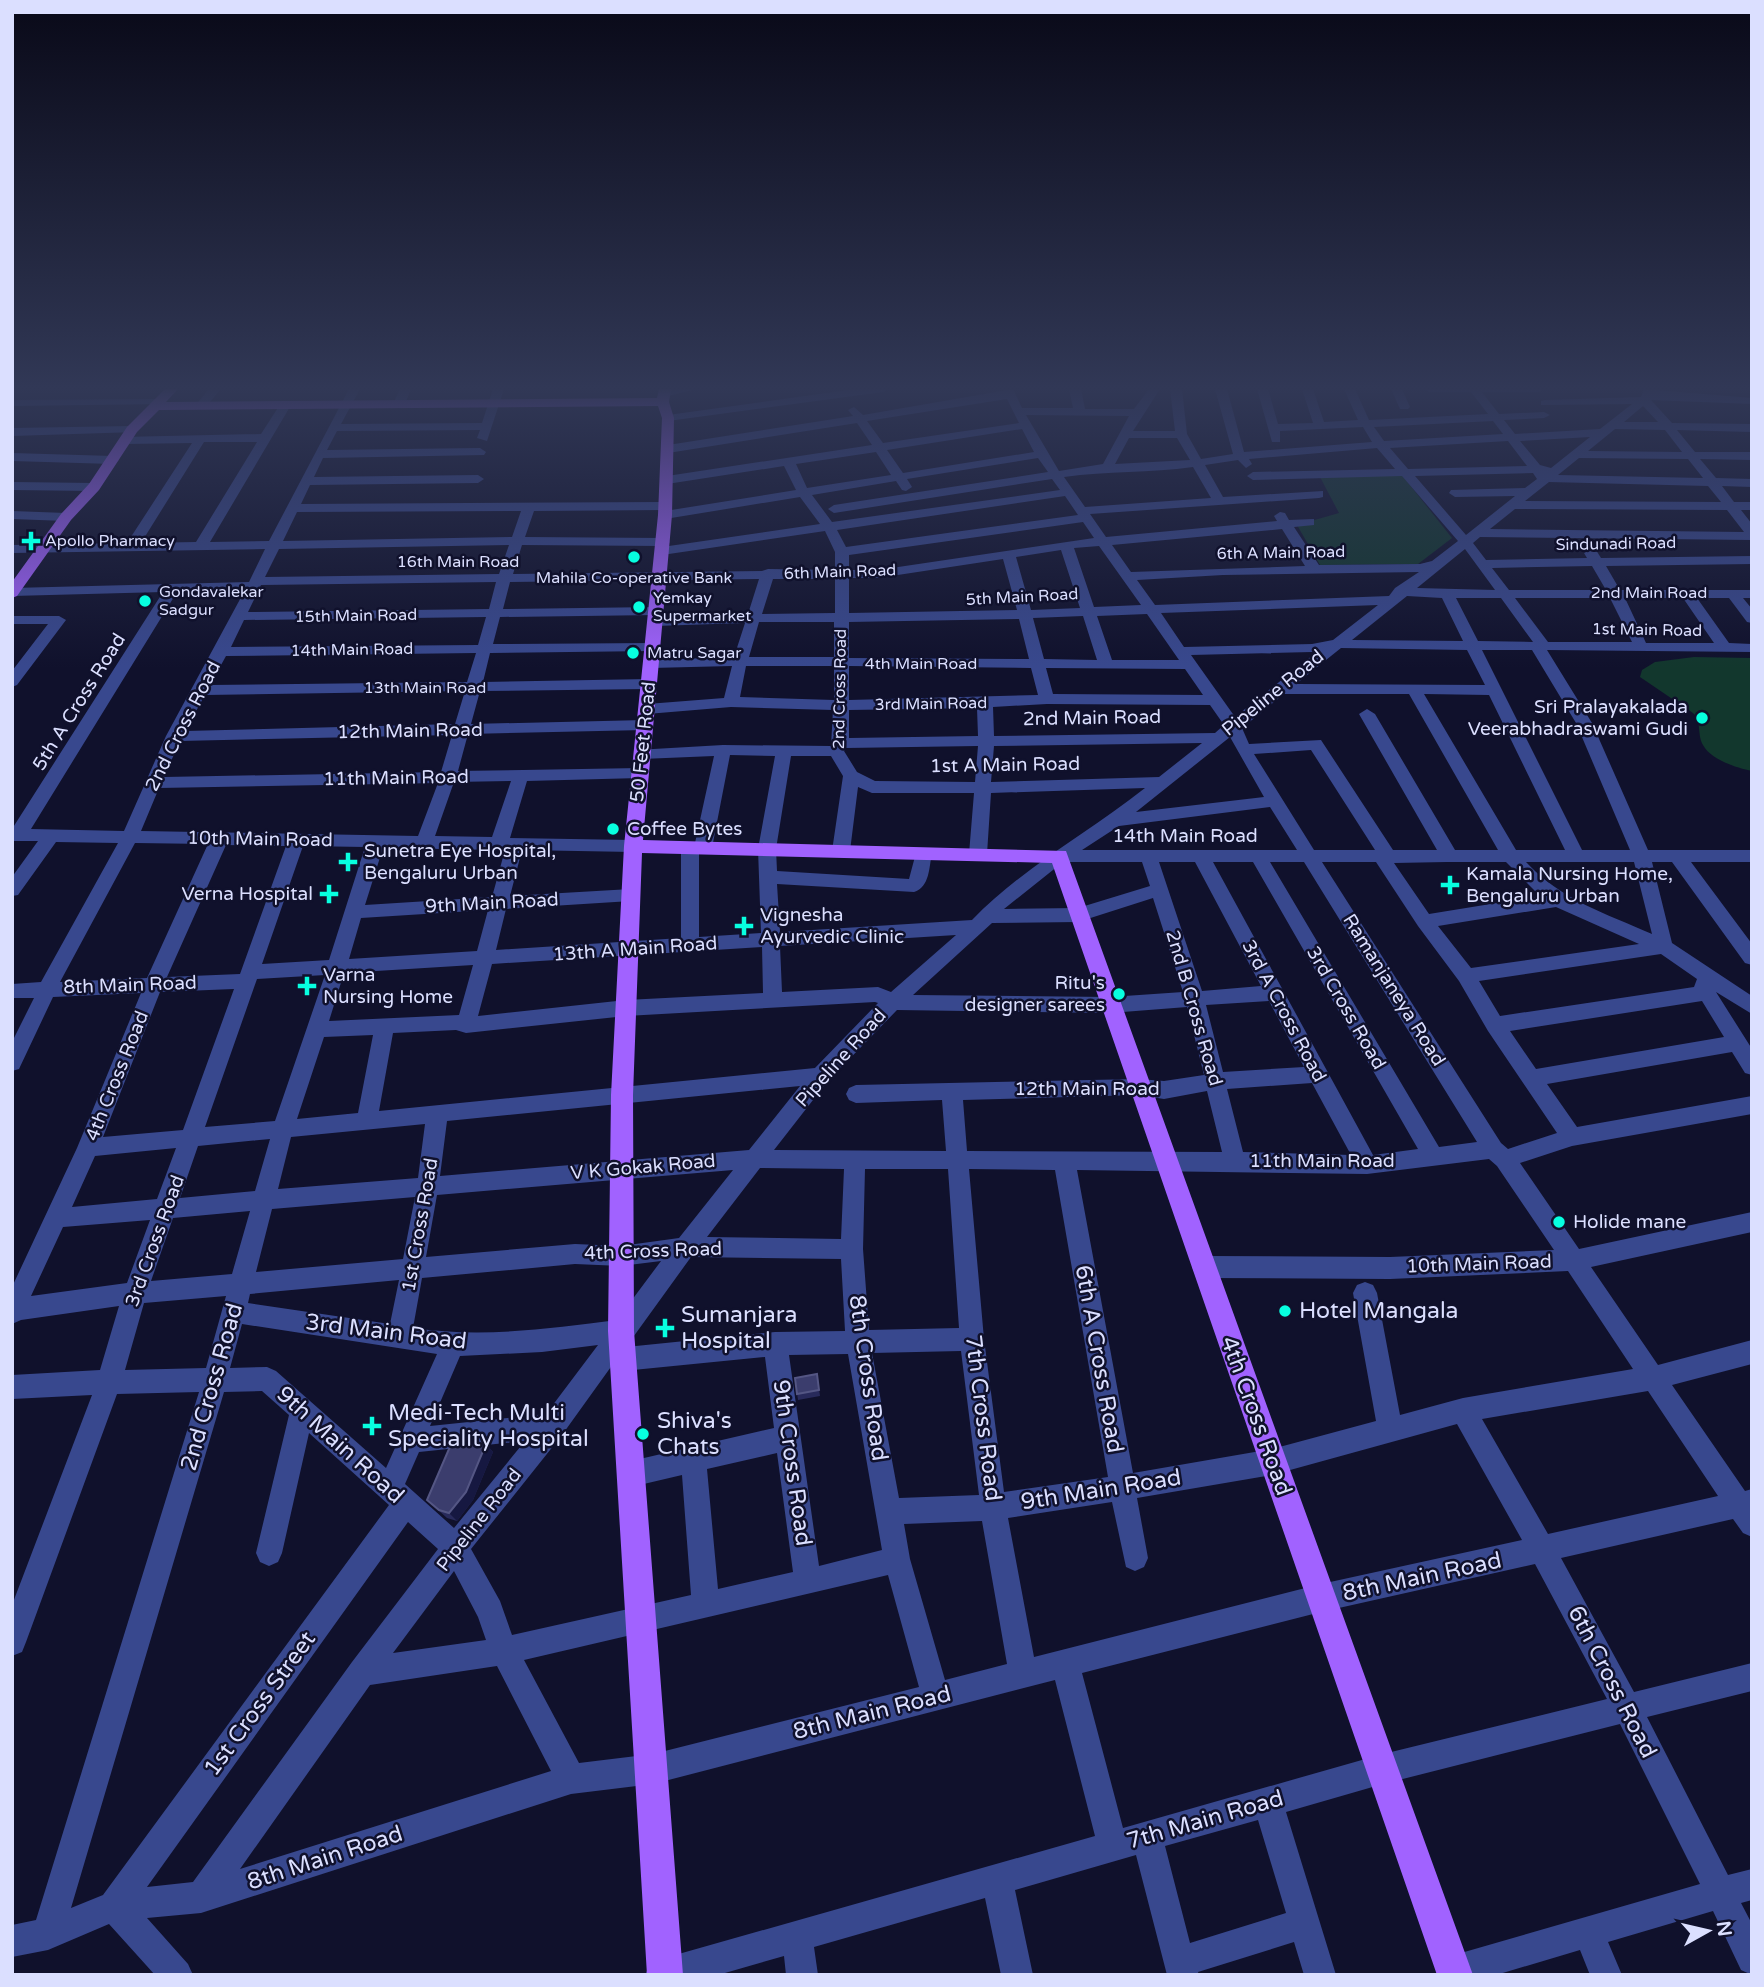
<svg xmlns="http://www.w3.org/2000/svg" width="1764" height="1987" viewBox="0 0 1764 1987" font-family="'Varela Round',sans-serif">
  <rect width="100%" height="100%" fill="#10112c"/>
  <g fill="#12372d">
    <path d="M1401 474 1452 538 1418 564 1320 565 1297 525 1339 513 1320 477Z"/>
    <path d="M1694 657 1752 658V771C1737 768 1711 760 1703 745 1697 735 1702 722 1693 713L1640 677 1642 670 1655 662Z"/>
  </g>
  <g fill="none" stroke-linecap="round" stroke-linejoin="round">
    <g fill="#38488e" fill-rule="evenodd">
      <path d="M209 389 220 390 205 408H197L195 406Z"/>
      <path d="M349 389H360L341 424 482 423 493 389H504L487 441 477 438 480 430 337 431 327 450 480 448 486 452 484 455 323 458 314 477 478 475 484 479 478 483 310 485 301 504 665 502 671 506 665 510 534 511 525 537 663 538 670 542 663 546 522 545 513 574 762 571 768 569 835 570V552L825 531 662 555 655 551 662 547 820 524 800 497 665 519 659 515 665 511 796 490 784 466 667 484 661 480 667 476 872 445 857 423 668 453 662 449 668 445 853 416 848 410 854 407 863 415 1013 389 1022 408H1073L1069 389H1081L1085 409H1134L1149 389H1160L1133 431H1175L1170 389H1182L1187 434 1201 459 1233 454 1215 389H1227L1244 452 1372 442 1363 427 1280 431V442H1272L1257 389H1268L1278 424 1313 423 1302 389H1313L1324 422 1358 420 1344 389H1355L1369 420 1488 414 1471 392H1429L1424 389H1544L1539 392H1482L1499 414 1544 412 1550 415 1544 418 1504 420 1515 434 1600 429 1632 404 1541 405V401L1545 400 1641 397 1644 389 1752 398V404L1651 400 1672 423 1752 424V432L1677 430 1695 452H1752V460L1700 459 1716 478 1752 479V487L1722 486 1734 502H1752V510H1741L1752 524V540L1480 537 1473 543 1486 560 1587 558 1584 553 1591 549 1596 550 1601 558 1752 556V564L1606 566 1620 590H1752V598H1743L1752 609V623L1747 622 1729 598H1697L1729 643 1752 644V652L1547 650 1592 723 1648 850H1752V862H1691L1752 944V965L1745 963 1672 862H1652L1672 943 1752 996V1014L1716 992 1752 1049V1075L1745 1073 1732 1052 1547 1084 1577 1127 1752 1096V1114L1572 1146 1520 1163 1579 1249 1752 1212V1232L1591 1267 1658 1365 1752 1340V1364L1672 1385 1745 1491 1752 1489V1537L1743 1533 1733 1519 1561 1558 1634 1692 1752 1663V1691L1647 1717 1728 1875 1752 1869V1900L1741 1903 1752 1924V1975L1741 1970 1713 1911 1608 1942 1622 1975H1590L1580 1950 1496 1975H1439L1438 1971 1443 1960 1454 1955 1700 1884 1620 1724 1383 1784 1286 1812 1336 1975H1304L1294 1942 1198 1972 1199 1975H1167L1136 1855 1015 1890 1033 1975H1001L985 1898 814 1947 818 1975H786L784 1956 718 1975H645L650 1964 661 1959 1095 1836 1055 1680 653 1784 571 1794 201 1913 147 1918 188 1964 193 1975H155L109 1924 48 1950 12 1957V1925L36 1920 199 1392 117 1394 26 1642 22 1652 12 1656V1605L92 1395 12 1399V1375L100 1370 119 1306 21 1320 12 1324V1287L77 1148 141 993 53 997 19 1069 12 1071V1042L34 998H12V984L41 982 118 843 56 842 18 895 12 896V877L38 841H12V829L163 592 12 596V588L249 582 265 549 12 553V545L127 543 192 443 125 444 119 440 121 437 261 434 281 403 285 402 291 405 210 542 269 541ZM1007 399 1019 423 883 443 867 421ZM1643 406 1658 422H1624ZM1026 415 1129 416 1103 464 1059 471ZM1493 421 1503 434 1384 441 1374 427ZM1022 429 1034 452 903 473 887 450ZM1615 429 1665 430 1682 452 1588 451ZM1590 437 1551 468 1540 465 1520 441ZM1129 438H1177L1190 460 1115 464ZM1508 441 1527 466 1408 469 1390 448ZM204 442H257L196 542 141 543ZM1377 448 1395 469 1253 472 1247 476 1253 480 1402 476 1458 541 1432 561 1420 564 1319 565 1294 527 1314 525V519L1289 520 1285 513 1280 512 1274 516 1277 521 1106 537 1090 514 1319 498 1323 497V491L1223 497 1205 465 1238 460 1246 468 1252 464 1249 459ZM876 452 891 475 807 488 796 464ZM1038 458 1048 472 834 505 828 509 834 513 1052 479 1060 490 832 522 812 495 896 481 902 490 906 491 912 487 907 479ZM1579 458 1688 459 1703 478 1558 475ZM1193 467 1211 498 1085 507 1064 477C1107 471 1150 473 1193 467ZM1533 473 1537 479 1525 488 1451 490 1449 493 1455 497 1515 496 1466 535 1415 476ZM1549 482 1708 486 1721 502 1525 501ZM1065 496 1078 515 846 547 837 530ZM1515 509 1727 510 1744 532 1490 529ZM521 511 512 537 283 541 297 512ZM1083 522 1094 538 878 570H849V555ZM1282 529 1305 566 1131 572 1112 545ZM509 545 499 574 265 577 279 549ZM1099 546 1141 605 1094 607 1074 548ZM1465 549 1495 590 1417 588ZM1061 550 1080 608 1031 610 1016 557ZM1003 559 1017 610 849 613V578H878ZM1592 566 1606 590H1509L1492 568ZM1419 572 1395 588 1389 596 1155 605 1137 580 1223 575ZM759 579 748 614 655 618 648 622 655 626 745 623 734 657 651 660 644 664 651 668 732 666 724 698 647 704 639 709 647 714 731 707 833 710 831 746 723 745 636 750 634 754 636 758 642 759 714 756 695 843H684L681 847V938L496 950 506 909 631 901 637 900 640 895 637 890 631 889 510 896 522 850 633 852 642 846 633 840 510 838 527 781 640 778 648 773 640 768 458 771 468 734 645 730 653 725 645 720 471 724 480 691 649 689 657 684 649 679 483 682 490 653 653 651 660 647 653 643 493 644 500 617 656 615 663 611 656 607 503 609 510 582ZM773 579H835V613L762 614ZM496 582 489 609 248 612 261 585ZM245 590 166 736 124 831 31 829 177 592ZM1407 596 1442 598 1463 641 1352 640ZM1456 598H1501L1533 642 1478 641ZM1515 598H1610L1632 642H1548ZM1625 598H1683L1714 643H1646ZM1378 605 1333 640 1312 644 1184 647 1161 613ZM1147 614 1179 660H1112L1097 616ZM1083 616 1097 660 1044 659 1033 618ZM486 617 478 645 231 647 244 620ZM1019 619 1029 659 849 658V622ZM759 622H834V657H749ZM1341 648 1467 650 1485 685 1296 684ZM1482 650H1532L1576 723 1630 850H1582ZM1318 651 1235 717 1191 655 1312 652ZM476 653 467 682 210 685 226 656ZM746 666H834V700L740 697ZM849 666 1031 668 1038 695 849 700ZM1046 668 1185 669 1203 695 1053 694ZM465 691 455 724 185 731 205 695ZM1284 694H1409L1498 850H1455L1375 714 1367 709 1359 714 1437 850H1393L1321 740 1249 744 1242 728ZM1424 694 1489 695 1565 850H1516ZM1047 704 1210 705 1224 725 1215 733 994 736 993 707ZM977 708 978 736 849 738V710ZM452 735 441 772 164 777 180 741ZM1230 737 1264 797 1136 812ZM1202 743 1159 777 991 782 994 746ZM978 746 975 782 875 781 857 772 844 751 846 748ZM1311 750 1375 850H1314L1254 754ZM730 755 775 756 758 849 761 933 699 937V853L709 852 712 848ZM791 756H831L843 776 832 851 841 857 850 851 858 787 872 793H974L969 854 978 860 987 854 991 793 1145 788C1088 833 1022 868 972 920L780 932 777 884 914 892C930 887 929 867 932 853L929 849H917L909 879 777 871 776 849ZM511 781 492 837 435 836 454 782ZM438 783 418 836 141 831 159 788ZM1270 807 1297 850H1082L1119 826ZM135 843 208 844 147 978 60 982ZM226 845 286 846 240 974 167 977ZM303 846 365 847 329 960 262 964ZM383 848 499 850H505L492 897 365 905ZM1063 862H1142L1150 886 1078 908 1004 909ZM1159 862H1195L1261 986 1202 991ZM1213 862H1253L1418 1149 1373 1155ZM1270 862H1304L1477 1142 1439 1147ZM1322 862H1376L1418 926 1459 981 1488 1031 1557 1133 1508 1149 1501 1143ZM1447 862H1506L1540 896 1429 914 1394 863ZM1526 862H1634L1652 934C1605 913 1561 900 1526 862ZM1153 898 1183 992 1110 997 913 995 992 923 1078 922ZM1556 907 1639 944 1471 968 1438 926ZM488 910 477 951 349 959 361 918ZM956 935 891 992 878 987 782 992 780 946ZM762 947 763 993 626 1000 478 1016 492 964ZM1661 954 1697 979 1694 987 1500 1016 1479 981ZM473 965 459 1015 329 1021 344 973ZM325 975 275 1121 205 1127 257 979ZM234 989 183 1130 103 1137 160 992ZM1269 1001 1304 1067 1223 1072 1206 1005ZM1702 1001 1724 1037 1536 1069 1510 1031ZM875 1002 878 1003 815 1068 379 1111 393 1033 456 1030 466 1033 626 1016ZM1187 1007 1204 1075 1164 1081 1139 1079 856 1085 849 1088 846 1094 849 1100 856 1103 942 1100 946 1151 774 1150 827 1082 897 1010 1110 1013ZM373 1035 358 1113 297 1119 324 1037ZM1312 1083 1351 1155 1243 1152 1227 1089ZM800 1086 749 1150 440 1176 447 1121ZM1207 1091 1222 1152 967 1151 963 1100 1139 1095 1164 1099ZM425 1124 418 1178 278 1189 291 1137ZM270 1139 255 1191 180 1198 198 1146ZM176 1148 157 1199 72 1207 95 1156ZM1489 1159 1497 1166 1554 1250 1390 1257 1203 1256 1195 1260 1192 1267 1195 1274 1203 1278 1390 1279 1568 1271 1633 1369 1463 1398 1400 1415 1377 1293 1373 1285 1365 1282 1357 1285 1353 1293 1376 1421 1272 1449 1133 1473 1077 1170 1367 1174ZM760 1168 844 1169 841 1239 707 1237ZM865 1169H948L959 1328 869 1330 863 1249ZM969 1169 1055 1170 1108 1477 1004 1492 984 1339ZM733 1170 679 1238 621 1246 575 1244 426 1257 437 1195ZM415 1197 403 1259 256 1272 272 1209ZM250 1211 232 1274 151 1281 173 1218ZM150 1220 127 1283 31 1296 63 1227ZM691 1257 841 1259 845 1331 775 1332 626 1347ZM661 1261 617 1320C549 1329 481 1338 413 1328L422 1278 575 1264 621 1266ZM399 1280 390 1324 248 1303 250 1294ZM226 1296 206 1368 125 1370 144 1303ZM242 1324 437 1354 386 1468 276 1371 267 1367 230 1368ZM598 1345 546 1414 430 1426 460 1356 542 1352ZM961 1351 979 1495 899 1498 872 1353ZM848 1354 882 1550 819 1566 789 1355ZM765 1357 774 1428 631 1461 622 1465 618 1474 622 1483 631 1487 682 1475 691 1595 512 1635 500 1601 471 1549 562 1435 613 1364 623 1371ZM262 1391 289 1415 256 1553 260 1562 269 1566 278 1562 282 1553 309 1433 389 1505 103 1895 71 1908 224 1392ZM1648 1391 1718 1496 1548 1534 1482 1419ZM1457 1424 1522 1540 1321 1584 1034 1657 1008 1518 1112 1502 1126 1567 1135 1571 1144 1567 1148 1558 1137 1498 1272 1475ZM525 1441 454 1528 405 1484 419 1452ZM777 1453 793 1572 718 1589 707 1469ZM982 1521 1007 1664 945 1680 910 1559 904 1524ZM408 1522 438 1549 352 1662 193 1882 147 1887ZM1535 1564 1607 1699 1383 1754 1123 1828 1082 1673 1321 1612ZM454 1571 478 1617 486 1640 393 1653ZM888 1575 919 1687 653 1754 579 1763 524 1660ZM497 1666 551 1771 240 1869 370 1685ZM1258 1820 1286 1913 1190 1943 1165 1846Z"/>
      <path d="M400 389H411L405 404 399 407 393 404Z"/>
      <path d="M670 389H696L664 397 658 394Z"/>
      <path d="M855 389H888L883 392 668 421 662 418 668 415Z"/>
      <path d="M1391 389H1402L1410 407 1408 409H1400Z"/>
      <path d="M160 399 164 400V404L12 406V400Z"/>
      <path d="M132 426 136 428V432L12 436V428Z"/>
      <path d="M12 453 113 456 119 460 113 464 12 461Z"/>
      <path d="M12 482 94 483 100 487 94 491 12 490Z"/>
      <path d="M12 511 66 513 72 517 66 521 12 519Z"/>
      <path d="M12 616H59L66 620 17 685 12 687V671L48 624H12Z"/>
    </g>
    <path fill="#a162ff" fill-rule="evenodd" d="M165 389H178L166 402 657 398 659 389H671L669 402 674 418 672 515 643 840 1066 851 1473 1975H1437L1052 863 642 853 633 1095 634 1331 683 1975H647L608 1331 611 1095 624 846 658 515 662 418 658 406 159 410 137 432 99 490 71 520 17 596 12 598V582L61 514 89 484 127 427Z"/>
  </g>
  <g fill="#282a5b">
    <path d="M817 1374 820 1396 798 1400 795 1378Z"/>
    <path d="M486 1444 493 1452 473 1500 457 1521 447 1518 427 1500Z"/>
  </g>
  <path fill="#161841" d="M486 1444 493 1452 473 1500 457 1521 449 1513Z"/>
  <g fill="#3b3d6d" stroke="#545684" stroke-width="2">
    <path d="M817 1374 819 1390 797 1394 795 1378Z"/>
    <path d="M469 1440 486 1444 466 1492 449 1513 439 1510 427 1500 452 1442Z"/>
  </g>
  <linearGradient id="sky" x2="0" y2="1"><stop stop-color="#090918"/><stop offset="0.58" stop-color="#313856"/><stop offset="1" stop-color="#313856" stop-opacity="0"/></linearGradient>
  <rect width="1764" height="668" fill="url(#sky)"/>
  <g fill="#07ffe0" stroke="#10112c" stroke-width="2.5">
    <path d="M27.5 530.5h7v7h7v7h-7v7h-7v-7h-7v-7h7z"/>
    <circle cx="634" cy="557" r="7"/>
    <circle cx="145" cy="601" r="7"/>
    <circle cx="639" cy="607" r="7"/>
    <circle cx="633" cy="653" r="7"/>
    <circle cx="1702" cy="718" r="7"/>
    <circle cx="613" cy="829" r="7"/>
    <path d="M344.5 851.5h7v7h7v7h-7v7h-7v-7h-7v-7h7z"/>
    <path d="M1446.5 874.5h7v7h7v7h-7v7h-7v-7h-7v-7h7z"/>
    <path d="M325.5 883.5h7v7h7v7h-7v7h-7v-7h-7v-7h7z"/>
    <path d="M740.5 915.5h7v7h7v7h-7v7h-7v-7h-7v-7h7z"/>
    <path d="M303.5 975.5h7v7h7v7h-7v7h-7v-7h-7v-7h7z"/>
    <circle cx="1119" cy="994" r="7"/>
    <circle cx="1559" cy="1222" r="7"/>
    <circle cx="1285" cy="1311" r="7"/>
    <path d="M661.5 1317.5h7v7h7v7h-7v7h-7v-7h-7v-7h7z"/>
    <path d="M368.5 1415.5h7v7h7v7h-7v7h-7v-7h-7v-7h7z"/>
    <circle cx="643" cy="1434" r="7"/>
  </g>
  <g text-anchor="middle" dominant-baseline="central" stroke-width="5" stroke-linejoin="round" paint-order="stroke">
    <g font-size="16" fill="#dbdfff" stroke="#10112c" text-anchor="start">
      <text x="45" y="541">Apollo Pharmacy</text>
      <text x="634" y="578" text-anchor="middle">Mahila Co-operative Bank</text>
      <text x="159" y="592">Gondavalekar<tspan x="159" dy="18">Sadgur</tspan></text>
      <text x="653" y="598">Yemkay<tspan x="653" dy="18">Supermarket</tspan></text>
      <text x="647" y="653">Matru Sagar</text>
    </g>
    <g font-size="16" fill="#dbdfff" stroke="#10112c">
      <text transform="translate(1616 544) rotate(-1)">Sindunadi Road</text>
      <text transform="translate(1281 553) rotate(-1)">6th A Main Road</text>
      <text x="458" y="562">16th Main Road</text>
      <text transform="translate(840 572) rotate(-2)">6th Main Road</text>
      <text x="1649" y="593">2nd Main Road</text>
      <text transform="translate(1022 597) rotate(-3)">5th Main Road</text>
      <text transform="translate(356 616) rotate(-1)">15th Main Road</text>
      <text transform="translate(1647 630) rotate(1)">1st Main Road</text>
      <text transform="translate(352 650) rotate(-1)">14th Main Road</text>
      <text x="921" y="664">4th Main Road</text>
      <text x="425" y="688">13th Main Road</text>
      <text transform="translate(840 689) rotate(-89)">2nd Cross Road</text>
      <text transform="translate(931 704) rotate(-1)">3rd Main Road</text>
    </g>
    <g font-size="19" fill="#dbdfff" stroke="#10112c">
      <text transform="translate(1273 693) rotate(-39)">Pipeline Road</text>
      <text transform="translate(79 702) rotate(-58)">5th A Cross Road</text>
      <text transform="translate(1092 718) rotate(-1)">2nd Main Road</text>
      <text transform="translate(183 726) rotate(-63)">2nd Cross Road</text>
      <text transform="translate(410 731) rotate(-1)">12th Main Road</text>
      <text transform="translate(643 742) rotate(-84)">50 Feet Road</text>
      <text transform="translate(1005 765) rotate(-1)">1st A Main Road</text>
      <text transform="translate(396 778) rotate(-1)">11th Main Road</text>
      <text x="1185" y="836">14th Main Road</text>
      <text transform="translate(260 839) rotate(1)">10th Main Road</text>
      <text transform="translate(492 903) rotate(-3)">9th Main Road</text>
      <text transform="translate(635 949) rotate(-4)">13th A Main Road</text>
      <text transform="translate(130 985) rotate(-2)">8th Main Road</text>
      <text transform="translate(1394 990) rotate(58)">Ramanjaneya Road</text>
      <text transform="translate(1194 1008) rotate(74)">2nd B Cross Road</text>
      <text transform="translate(1346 1008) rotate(60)">3rd Cross Road</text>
      <text transform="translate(1284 1011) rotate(62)">3rd A Cross Road</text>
      <text transform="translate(841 1058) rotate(-48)">Pipeline Road</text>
      <text transform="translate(117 1076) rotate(-68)">4th Cross Road</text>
      <text x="1087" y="1089">12th Main Road</text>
      <text x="1322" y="1161">11th Main Road</text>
      <text transform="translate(643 1167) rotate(-5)">V K Gokak Road</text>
      <text transform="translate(420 1225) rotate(-80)">1st Cross Road</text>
      <text transform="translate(155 1241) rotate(-70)">3rd Cross Road</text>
      <text transform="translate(653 1251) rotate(-2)">4th Cross Road</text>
      <text transform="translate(1479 1264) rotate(-2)">10th Main Road</text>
      <text transform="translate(479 1520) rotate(-52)">Pipeline Road</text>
    </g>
    <g font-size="19" fill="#dbdfff" stroke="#10112c" text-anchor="start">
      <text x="1688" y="707" text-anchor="end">Sri Pralayakalada<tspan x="1688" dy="22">Veerabhadraswami Gudi</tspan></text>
      <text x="627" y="829">Coffee Bytes</text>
      <text x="364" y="851">Sunetra Eye Hospital,<tspan x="364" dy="22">Bengaluru Urban</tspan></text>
      <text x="1466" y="874">Kamala Nursing Home,<tspan x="1466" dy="22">Bengaluru Urban</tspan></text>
      <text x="313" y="894" text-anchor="end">Verna Hospital</text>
      <text x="760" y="915">Vignesha<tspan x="760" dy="22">Ayurvedic Clinic</tspan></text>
      <text x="323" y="975">Varna<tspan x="323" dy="22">Nursing Home</tspan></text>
      <text x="1105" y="983" text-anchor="end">Ritu's<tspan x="1105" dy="22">designer sarees</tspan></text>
      <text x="1573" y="1222">Holide mane</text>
    </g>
    <g font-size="23" fill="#dbdfff" stroke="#10112c" text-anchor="start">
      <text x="1299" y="1311">Hotel Mangala</text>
      <text x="681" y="1315">Sumanjara<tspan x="681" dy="26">Hospital</tspan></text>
      <text x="388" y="1413">Medi-Tech Multi<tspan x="388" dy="26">Speciality Hospital</tspan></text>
      <text x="657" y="1421">Shiva's<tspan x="657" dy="26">Chats</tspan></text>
    </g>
    <g font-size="23" fill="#dbdfff" stroke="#10112c">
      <text transform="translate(386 1332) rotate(7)">3rd Main Road</text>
      <text transform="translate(1099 1359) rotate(80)">6th A Cross Road</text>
      <text transform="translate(868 1378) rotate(82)">8th Cross Road</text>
      <text transform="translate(212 1387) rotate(-74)">2nd Cross Road</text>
      <text transform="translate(1256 1416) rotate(70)">4th Cross Road</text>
      <text transform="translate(983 1418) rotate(83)">7th Cross Road</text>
      <text transform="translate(340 1445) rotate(42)">9th Main Road</text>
      <text transform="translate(792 1463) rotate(82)">9th Cross Road</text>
      <text transform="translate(1101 1490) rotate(-9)">9th Main Road</text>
      <text transform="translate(1422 1577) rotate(-12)">8th Main Road</text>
      <text transform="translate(1612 1682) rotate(63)">6th Cross Road</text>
      <text transform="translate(260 1704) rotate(-54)">1st Cross Street</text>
      <text transform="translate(872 1713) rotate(-14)">8th Main Road</text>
      <text transform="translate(1205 1820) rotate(-16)">7th Main Road</text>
      <text transform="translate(325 1858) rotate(-18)">8th Main Road</text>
    </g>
  </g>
  <rect width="1764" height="1987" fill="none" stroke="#dbdfff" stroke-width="28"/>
  <g transform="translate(1708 1931) rotate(82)" stroke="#10112c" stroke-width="5" paint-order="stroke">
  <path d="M0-5L12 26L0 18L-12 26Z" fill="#dbdfff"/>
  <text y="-10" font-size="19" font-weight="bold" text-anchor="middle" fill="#dbdfff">N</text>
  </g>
</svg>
